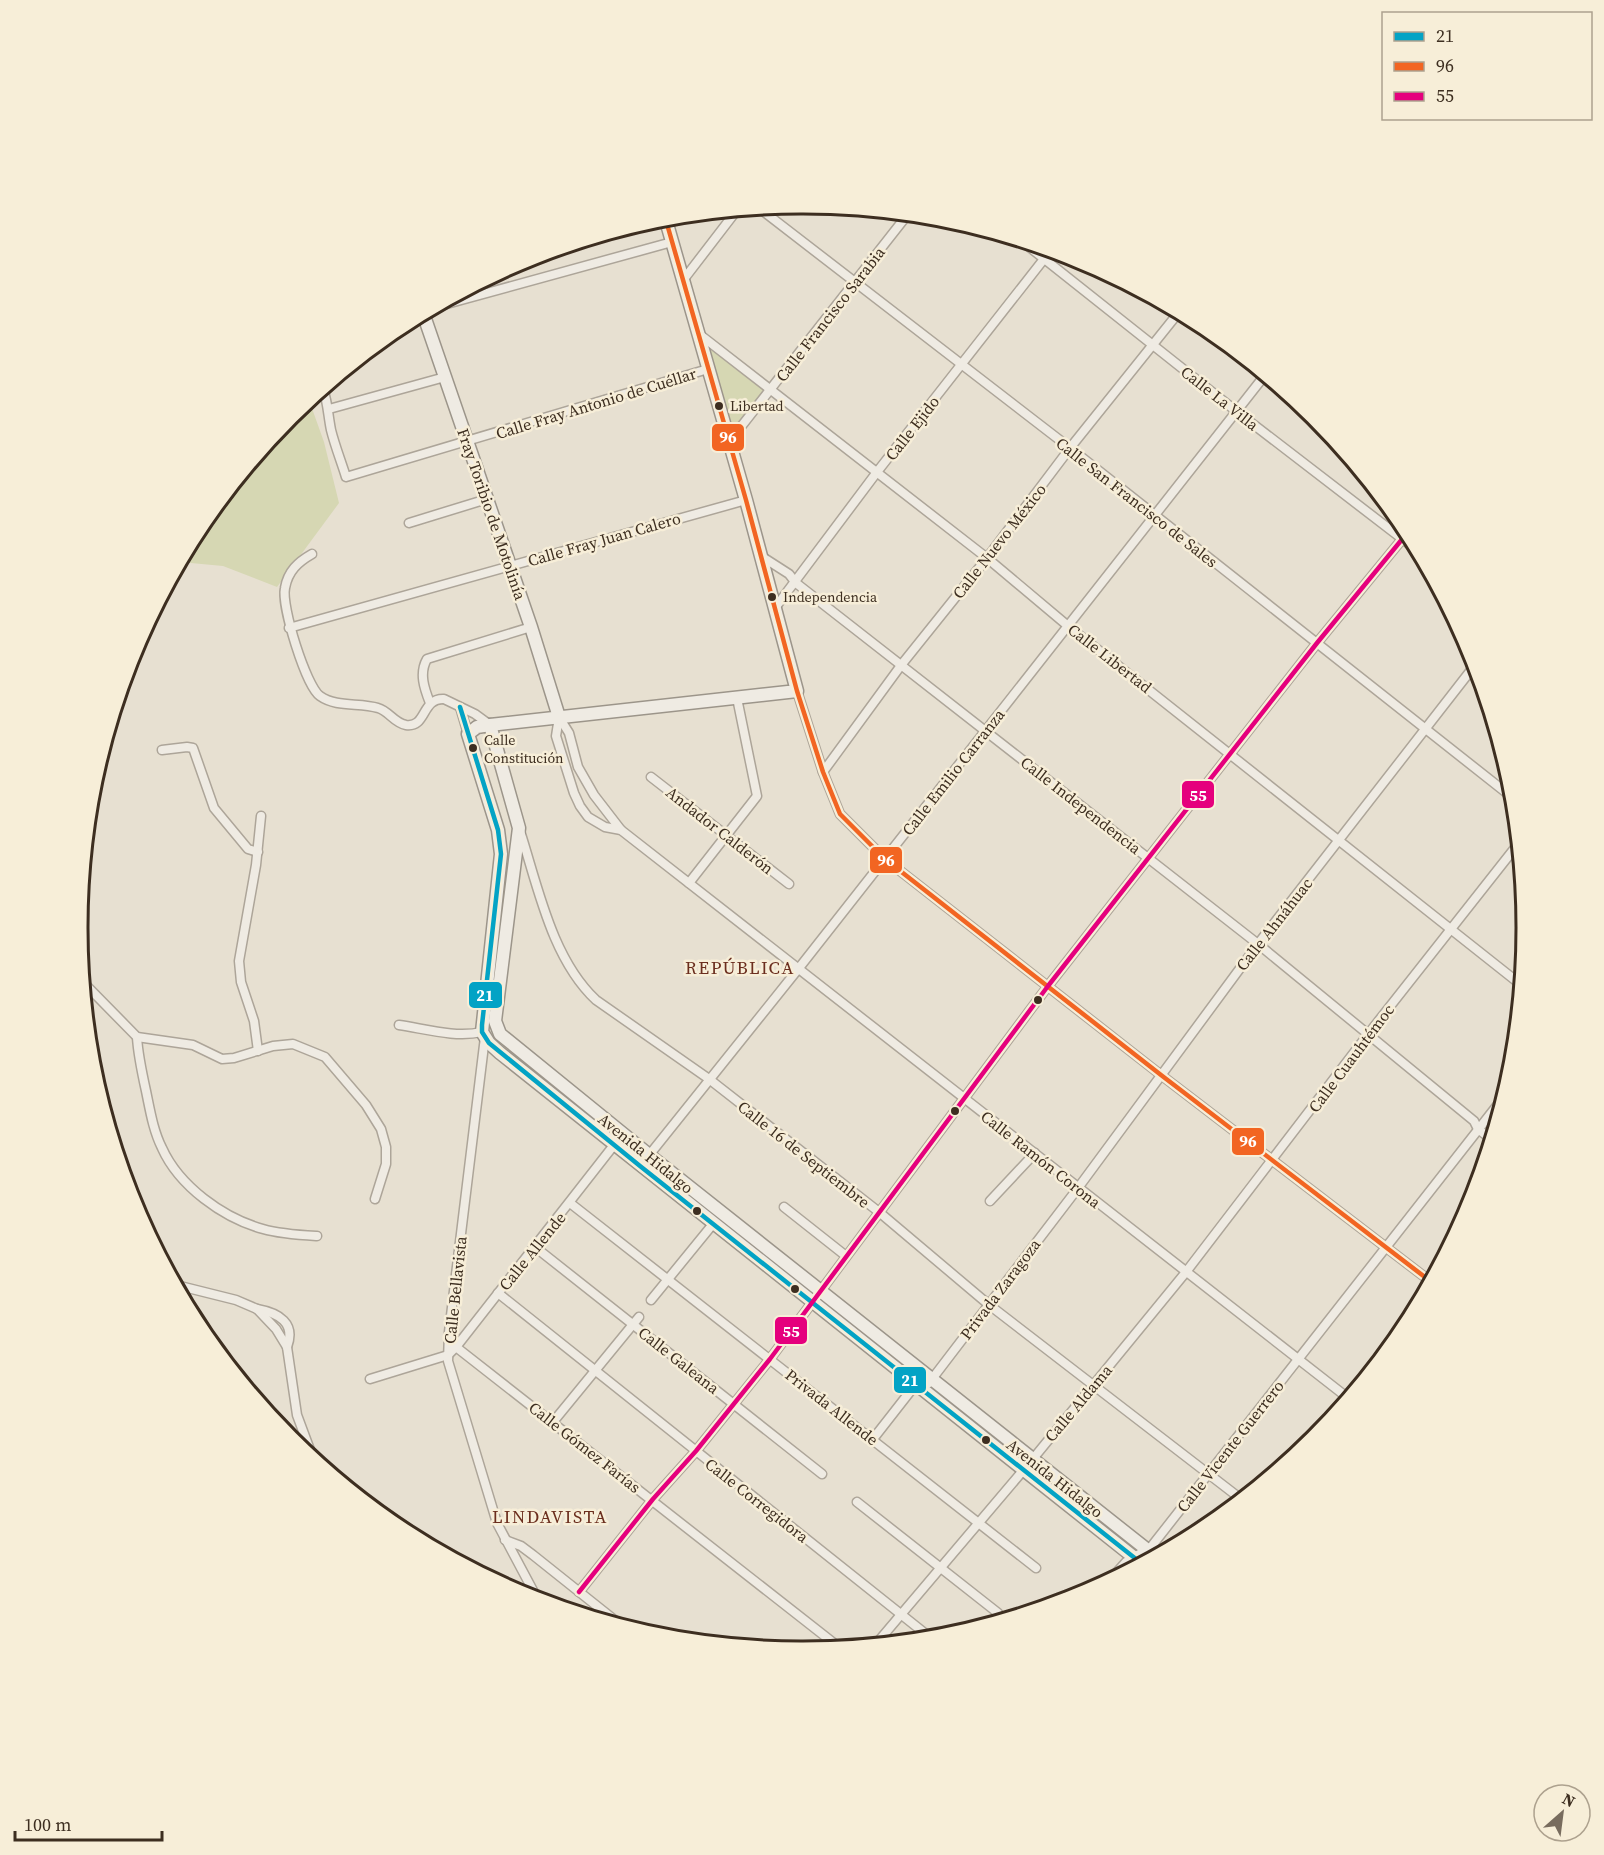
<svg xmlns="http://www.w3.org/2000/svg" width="1604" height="1855" viewBox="0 0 1604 1855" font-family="'Source Serif 4',serif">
  <rect width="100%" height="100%" fill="#e7e0d1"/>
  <g fill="#d6d7b3">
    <path d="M710 348 766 390 732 434Z"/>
    <path d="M309 400 324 442 339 503 277 587 223 566 180 562 200 525 290 415Z"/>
  </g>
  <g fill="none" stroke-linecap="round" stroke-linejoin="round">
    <g stroke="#ada599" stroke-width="11">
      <g id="street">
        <path d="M759 208 1070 448 1513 798"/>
        <path d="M1023 242 1236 411 1418 551"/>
        <path d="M684 279 737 210"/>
        <path d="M432 308 672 242"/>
        <path d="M699 334 987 558 1068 626 1520 984"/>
        <path d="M323 388C328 404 328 415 331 430 335 446 341 461 346 477L708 369"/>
        <path d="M329 409 445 377"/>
        <path d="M729 442 908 214"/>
        <path d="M409 523 487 499"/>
        <path d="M312 554C298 562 288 571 285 588 281 606 306 686 320 696 337 708 360 702 378 708 389 711 394 723 406 725 427 728 421 698 444 699L475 714 490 725"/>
        <path d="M761 556 789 574 796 583 1258 944 1474 1121 1478 1129 1491 1139"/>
        <path d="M775 608 877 472 1051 250"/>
        <path d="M289 628 746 500"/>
        <path d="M797 691 823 772 840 814 885 859 1161 1075 1430 1281"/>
        <path d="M430 703C424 688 419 673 427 659L531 627"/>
        <path d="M460 707 468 734"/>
        <path d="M559 717 556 736 574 793 580 806 588 817 605 827 621 830 1348 1398"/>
        <path d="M559 717 569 733 578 767 594 795 621 830"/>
        <path d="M162 750 187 747 193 748 214 808 248 849 258 852"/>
        <path d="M823 772 902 664 987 558 1070 448 1179 312"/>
        <path d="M651 777 789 884"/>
        <path d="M520 831C538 887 552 959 596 1000L709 1079 879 1212 988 1304 1241 1499"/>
        <path d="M689 883 757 796 737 698"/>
        <path d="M83 982 137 1037 193 1045 222 1059 234 1058 273 1046 293 1044 325 1057 366 1105 381 1129 386 1147V1164L375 1199"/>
        <path d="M399 1025C426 1029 455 1038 482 1032"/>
        <path d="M137 1037C138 1055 142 1073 146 1091 150 1110 153 1130 162 1148 179 1186 223 1218 263 1229 280 1234 299 1235 317 1236"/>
        <path d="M485 1037 449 1332 448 1361 497 1523 538 1600"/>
        <path d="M258 1051 254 1021 241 982 239 961 256 865 261 816"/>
        <path d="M646 1159 799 968 1265 375"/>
        <path d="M990 1201 1035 1153"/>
        <path d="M570 1203 1036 1568"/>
        <path d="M784 1207 846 1256"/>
        <path d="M535 1247 822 1474"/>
        <path d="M176 1285 236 1300 257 1309 276 1329 287 1347 297 1415 313 1458"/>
        <path d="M498 1293 932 1639"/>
        <path d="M651 1300 713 1224"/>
        <path d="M257 1309C279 1313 296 1323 287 1347"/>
        <path d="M450 1336 456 1347 840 1648"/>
        <path d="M370 1379 448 1355 456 1347 614 1145"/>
        <path d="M929 1383 1078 1188 1258 944 1475 665"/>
        <path d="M553 1422 639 1317"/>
        <path d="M873 1439 916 1384"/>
        <path d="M857 1502 998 1613"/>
        <path d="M505 1540 521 1546 533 1555 622 1626"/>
        <path d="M1110 1580 1126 1562 1151 1547 1503 1098"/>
        <path d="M579 1592 653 1499 696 1451 770 1359 1048 986 1317 643 1408 532"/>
        <path d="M876 1644 1032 1460 1186 1272 1369 1033 1518 844"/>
      </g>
    </g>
    <g stroke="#9c958a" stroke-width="15">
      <g id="secondary">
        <path d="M665 217 746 500 797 691 490 725 477 727 468 734 498 830 501 854 482 1032 489 1043 500 1053 1141 1563"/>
        <path d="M423 313 531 627 559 717"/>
        <path d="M490 725 519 828 495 1021 500 1034 649 1155 1155 1556"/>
      </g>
    </g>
    <use href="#street" stroke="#efebe3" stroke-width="8"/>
    <use href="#secondary" stroke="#efebe3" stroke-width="12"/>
    <g stroke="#f7eed8" stroke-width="9">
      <path id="bus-1" d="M460 707 498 830 501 854 482 1025V1032L489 1043 640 1166 1141 1563"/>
    </g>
    <g stroke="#f7eed8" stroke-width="9">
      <path id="bus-2" d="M665 217 746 500 797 691 823 772 840 814 885 859 1161 1075 1430 1281"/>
    </g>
    <g stroke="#f7eed8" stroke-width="9">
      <path id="bus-3" d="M579 1592 653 1499 696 1451 770 1359 1048 986 1317 643 1408 532"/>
    </g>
    <use href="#bus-1" stroke="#03a3c5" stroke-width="4.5"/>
    <use href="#bus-2" stroke="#f26522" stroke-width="4.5"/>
    <use href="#bus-3" stroke="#e5007d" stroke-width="4.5"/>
  </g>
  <g fill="#3d2e20" stroke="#f7eed8" stroke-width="2">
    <circle cx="719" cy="406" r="5"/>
    <circle cx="772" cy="597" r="5"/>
    <circle cx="473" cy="748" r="5"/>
    <circle cx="1038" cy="1000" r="5"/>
    <circle cx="955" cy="1111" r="5"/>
    <circle cx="697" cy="1211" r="5"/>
    <circle cx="795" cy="1289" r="5"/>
    <circle cx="986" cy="1440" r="5"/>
  </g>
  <g text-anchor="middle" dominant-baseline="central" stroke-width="5" stroke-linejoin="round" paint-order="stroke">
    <g font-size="14" fill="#3d2e20" stroke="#f7eed8" text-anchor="start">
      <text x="730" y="406">Libertad</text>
      <text x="783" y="597">Independencia</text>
      <text x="484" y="740">Calle<tspan x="484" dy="18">Constitución</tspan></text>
    </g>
    <g font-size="16" fill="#3d2e20" stroke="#f7eed8">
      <text transform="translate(830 314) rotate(-52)">Calle Francisco Sarabia</text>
      <text transform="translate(1220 398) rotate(38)">Calle La Villa</text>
      <text transform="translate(596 403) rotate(-17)">Calle Fray Antonio de Cuéllar</text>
      <text transform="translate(912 428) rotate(-52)">Calle Ejido</text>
      <text transform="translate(1137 502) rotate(38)">Calle San Francisco de Sales</text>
      <text transform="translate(492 514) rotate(71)">Fray Toribio de Motolinía</text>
      <text transform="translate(604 539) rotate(-16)">Calle Fray Juan Calero</text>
      <text transform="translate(999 541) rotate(-52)">Calle Nuevo México</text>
      <text transform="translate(1110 658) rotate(38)">Calle Libertad</text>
      <text transform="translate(953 772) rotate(-52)">Calle Emilio Carranza</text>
      <text transform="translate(1081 805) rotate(38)">Calle Independencia</text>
      <text transform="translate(720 830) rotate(38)">Andador Calderón</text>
      <text transform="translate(1274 924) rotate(-52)">Calle Ahnáhuac</text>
      <text transform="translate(1351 1058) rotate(-53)">Calle Cuauhtémoc</text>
      <text transform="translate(646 1153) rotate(39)">Avenida Hidalgo</text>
      <text transform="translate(804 1154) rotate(38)">Calle 16 de Septiembre</text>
      <text transform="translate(1041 1159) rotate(38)">Calle Ramón Corona</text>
      <text transform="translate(532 1251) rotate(-51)">Calle Allende</text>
      <text transform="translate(1000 1289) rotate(-53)">Privada Zaragoza</text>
      <text transform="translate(455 1290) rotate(-84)">Calle Bellavista</text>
      <text transform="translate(679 1360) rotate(38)">Calle Galeana</text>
      <text transform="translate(1078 1403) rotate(-50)">Calle Aldama</text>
      <text transform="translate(832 1407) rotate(38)">Privada Allende</text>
      <text transform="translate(1230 1446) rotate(-52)">Calle Vicente Guerrero</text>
      <text transform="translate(585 1447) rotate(38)">Calle Gómez Farías</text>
      <text transform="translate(1055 1478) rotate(38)">Avenida Hidalgo</text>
      <text transform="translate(757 1500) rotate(38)">Calle Corregidora</text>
    </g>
    <g font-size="18" letter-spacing="1.5" fill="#6b2e1e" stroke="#f7eed8">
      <text x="740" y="967">REPÚBLICA</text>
      <text x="550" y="1516">LINDAVISTA</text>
    </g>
  </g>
  <path d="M0 0H1604V1855H0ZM801 214H803A713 713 0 0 1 1516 927V928A713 713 0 0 1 803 1641H801A713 713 0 0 1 88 928V927A713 713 0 0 1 801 214Z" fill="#f7eed8" fill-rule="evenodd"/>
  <path fill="none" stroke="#3d2e20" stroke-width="3" d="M801 214H803A713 713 0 0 1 1516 927V928A713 713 0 0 1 803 1641H801A713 713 0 0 1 88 928V927A713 713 0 0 1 801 214Z"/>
  <g stroke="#f7eed8" stroke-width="2">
    <rect x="711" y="423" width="34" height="29" rx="6" fill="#f26522"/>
    <rect x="1181" y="780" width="34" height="29" rx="6" fill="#e5007d"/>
    <rect x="869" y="846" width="34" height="28" rx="6" fill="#f26522"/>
    <rect x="468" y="981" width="35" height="28" rx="6" fill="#03a3c5"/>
    <rect x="1231" y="1127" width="34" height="29" rx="6" fill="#f26522"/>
    <rect x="774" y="1316" width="34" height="29" rx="6" fill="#e5007d"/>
    <rect x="893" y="1366" width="34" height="28" rx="6" fill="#03a3c5"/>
  </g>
  <g font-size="16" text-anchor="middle" font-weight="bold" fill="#fff">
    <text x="728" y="443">96</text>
    <text x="1198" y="801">55</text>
    <text x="886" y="866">96</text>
    <text x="485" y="1001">21</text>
    <text x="1248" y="1147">96</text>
    <text x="791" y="1337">55</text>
    <text x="910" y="1386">21</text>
  </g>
  <rect x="1382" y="12" width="210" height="108" fill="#f7eed8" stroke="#ada18e" stroke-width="1.5"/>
  <rect x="1394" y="32" width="30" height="9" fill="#03a3c5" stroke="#ada18e" stroke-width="1.5"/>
  <text x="1436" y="42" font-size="18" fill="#3d2e20">21</text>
  <rect x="1394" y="62" width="30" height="9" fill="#f26522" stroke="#ada18e" stroke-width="1.5"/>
  <text x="1436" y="72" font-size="18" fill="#3d2e20">96</text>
  <rect x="1394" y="92" width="30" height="9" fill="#e5007d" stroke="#ada18e" stroke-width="1.5"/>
  <text x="1436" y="102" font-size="18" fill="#3d2e20">55</text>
  <g transform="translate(1562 1813) rotate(28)"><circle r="28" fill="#f7eed8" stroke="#ada18e" stroke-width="1.5"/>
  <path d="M0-4.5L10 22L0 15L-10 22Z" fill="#786c5e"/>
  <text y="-9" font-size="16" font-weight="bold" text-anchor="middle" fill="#3d2e20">N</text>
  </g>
  <path d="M15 1831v9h147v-9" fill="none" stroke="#3d2e20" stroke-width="3"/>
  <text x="24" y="1831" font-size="18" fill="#3d2e20" stroke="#f7eed8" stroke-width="4.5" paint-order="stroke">100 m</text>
</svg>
